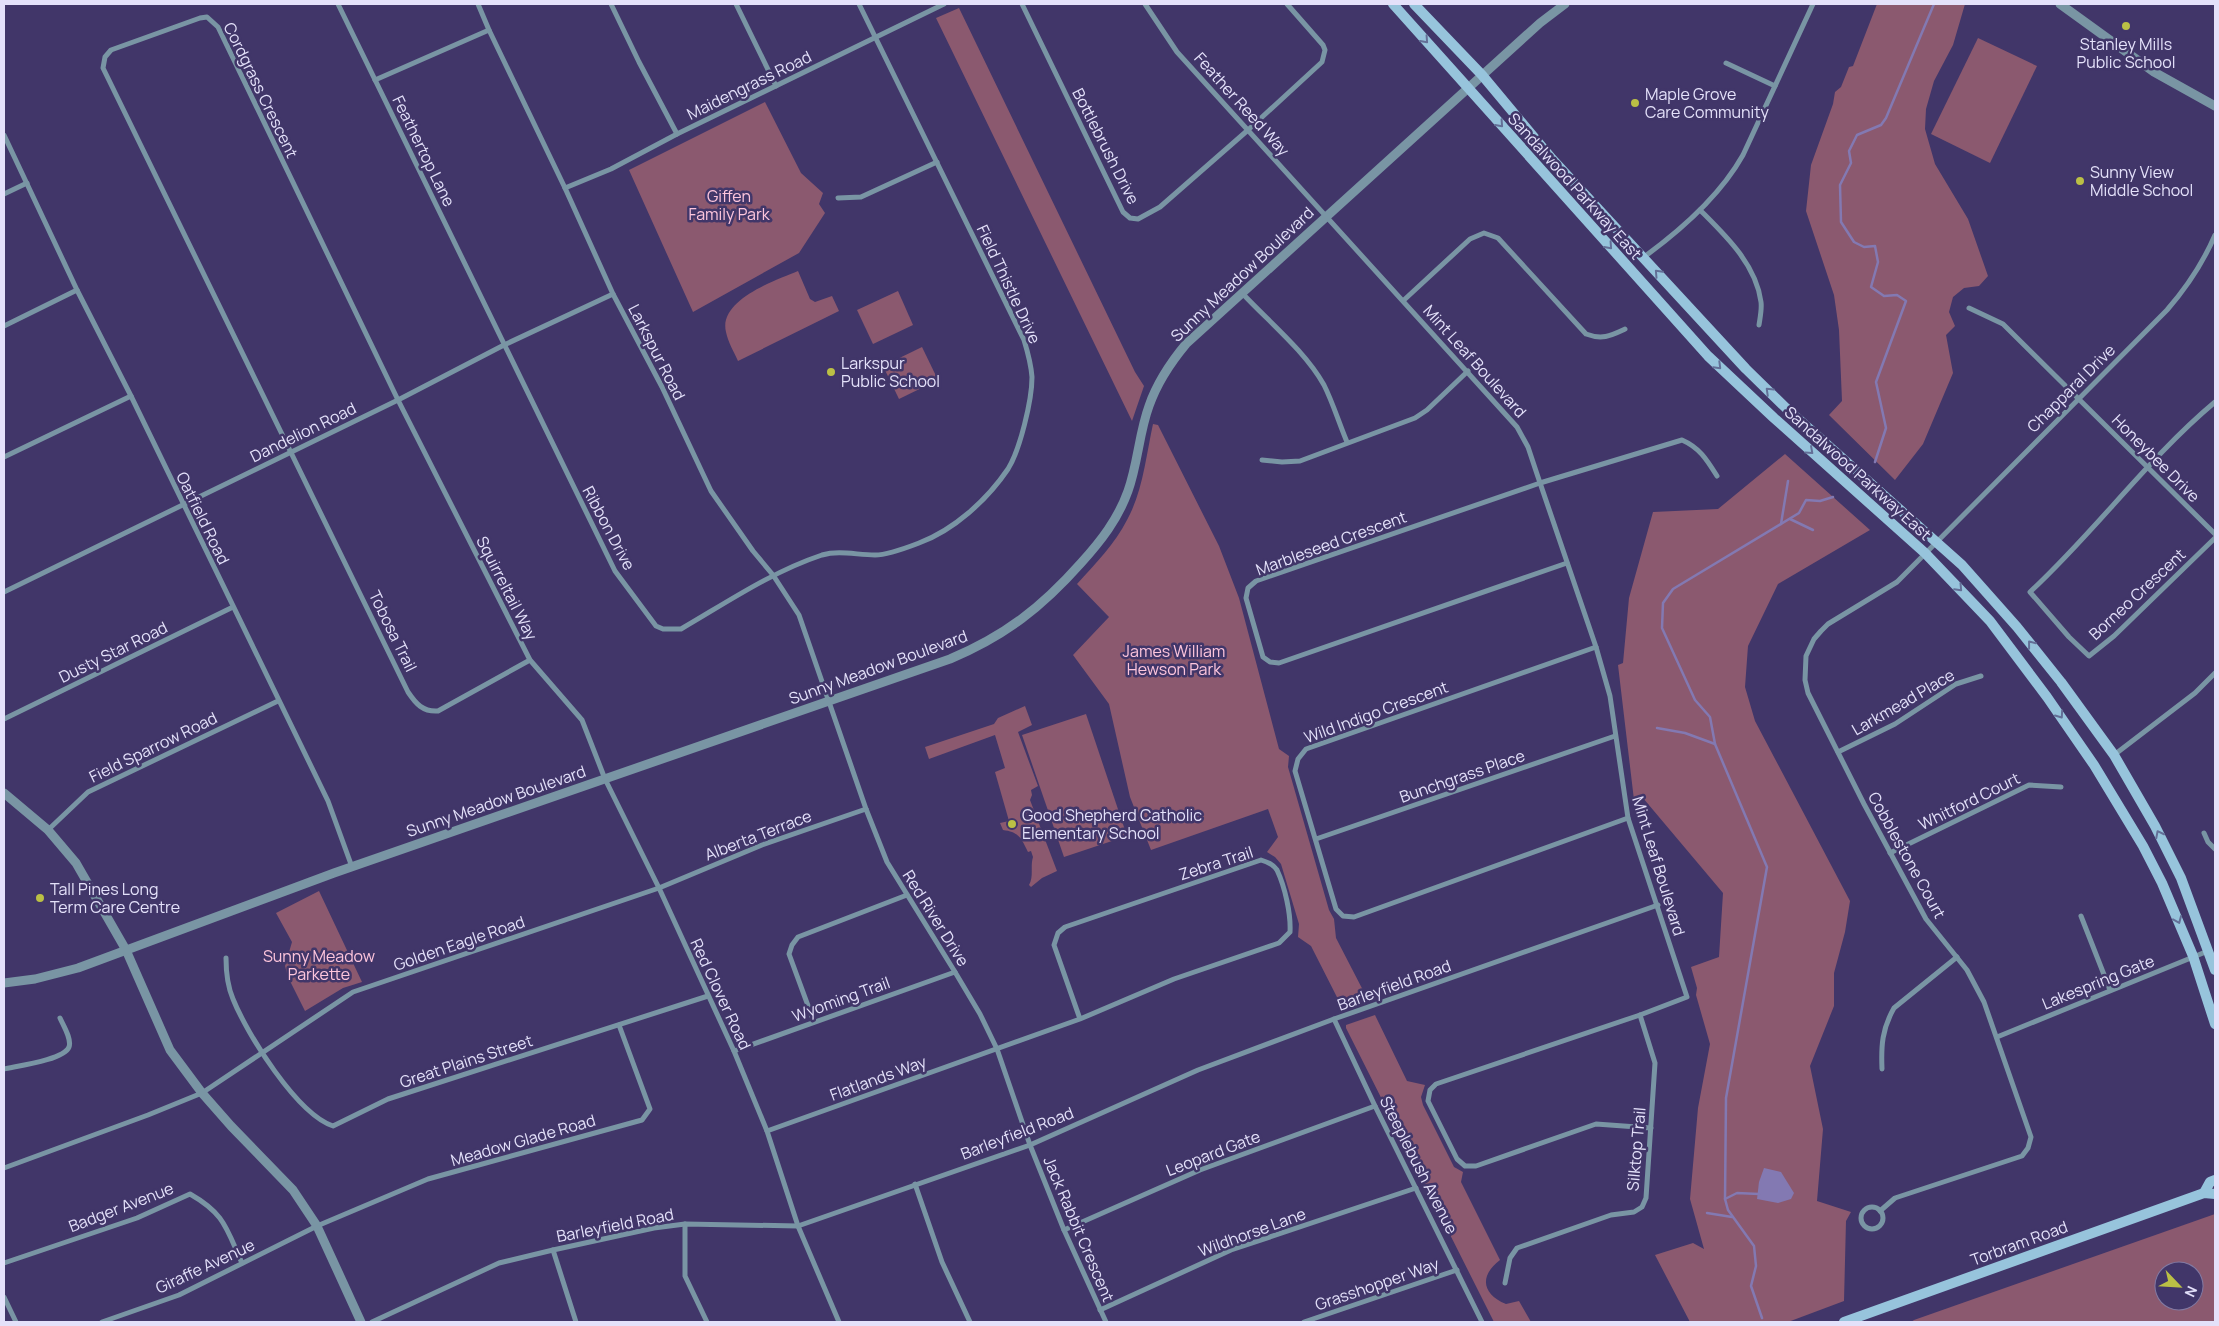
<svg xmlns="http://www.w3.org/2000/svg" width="2219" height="1326" viewBox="0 0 2219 1326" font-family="Manrope,sans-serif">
  <rect width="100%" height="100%" fill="#413669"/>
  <g fill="#8b596f" fill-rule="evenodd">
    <path d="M1877 4H1965L1953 45 1934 81 1926 109 1925 129 1935 164 1968 219 1988 276 1979 286 1964 288 1953 297 1949 312 1955 326 1946 335 1953 373 1923 444 1895 480 1829 415 1842 401 1839 330 1834 295 1806 211 1811 165 1833 104 1835 92 1841 87 1849 67 1853 66Z"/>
    <path d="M959 8 1135 372 1144 386 1132 421 936 18Z"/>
    <path d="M1978 38 2037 66 1990 163 1931 134Z"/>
    <path d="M765 102 801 173 823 193 819 204 825 213 799 253 693 312 629 170Z"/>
    <path d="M798 271 810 299 815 302 832 296 839 311 738 361C734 352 728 342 726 332 718 300 776 280 798 271Z"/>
    <path d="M898 291 913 325 873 344 857 310Z"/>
    <path d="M922 347 938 380 899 399 883 366Z"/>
    <path d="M1153 424 1158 425 1219 546 1239 598 1279 749 1289 756 1288 767 1329 910 1334 919 1336 938 1367 998 1342 1007 1311 946 1298 937 1299 924 1281 864 1275 857 1267 852 1278 837 1268 809 1151 850 1130 797 1109 704 1073 655 1109 617 1077 584C1095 564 1115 544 1127 520 1143 491 1146 456 1153 424Z"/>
    <path d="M1785 454 1870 530 1778 584 1748 646 1745 687 1755 721 1850 901 1845 932 1834 973V1006L1810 1066 1823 1129 1817 1201 1851 1212 1846 1221 1844 1301 1788 1322H1690L1655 1255 1693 1243 1704 1249 1690 1199 1698 1108 1710 1044 1696 995 1697 988 1691 967 1719 957 1723 893 1643 798 1634 800 1618 665 1623 663 1629 598 1653 512 1718 509Z"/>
    <path d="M1025 706 1032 725 1018 732 1038 786 1031 790 1032 795 1030 800 1057 871 1042 878 1031 887 1029 885C1034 876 1030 867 1033 857L1031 851 1028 852C1021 838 1019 832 1003 830L1000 823 1009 821 995 772 1005 768 995 735 929 759 925 747 994 724 998 718Z"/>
    <path d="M1086 714 1127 836 1064 857 1022 735Z"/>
    <path d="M319 891 362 982 343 988 305 1011 288 977 285 966 292 942 276 913Z"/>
    <path d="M1375 1015 1407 1081 1425 1085 1421 1097 1423 1105 1454 1167 1463 1172 1461 1182 1500 1260C1479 1276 1482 1294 1506 1304L1519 1301 1531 1322H1494L1346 1028V1025Z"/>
    <path d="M2215 1214V1322H1911L1914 1320ZM2164 1271H2194V1301H2164Z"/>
  </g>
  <path fill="#8379b2" d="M1764 1168 1781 1172 1794 1193 1791 1199 1778 1203 1757 1199 1759 1182Z"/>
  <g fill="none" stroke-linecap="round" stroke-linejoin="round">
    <g stroke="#8379b2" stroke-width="2.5">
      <path d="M1875 462 1886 428 1876 382 1906 301 1897 295 1884 296 1871 287 1878 262 1875 246 1864 247 1854 242 1841 222 1840 185 1851 163 1849 151 1857 135 1881 125 1886 118 1934 4"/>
      <path d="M1790 519 1813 530"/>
      <path d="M1781 524 1788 481"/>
      <path d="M1657 728 1685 733 1715 744"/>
      <path d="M1725 1199 1737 1193 1759 1194"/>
      <path d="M1707 1213 1732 1217"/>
      <path d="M1762 1318 1751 1286 1756 1266 1754 1246 1728 1210 1725 1199 1726 1098 1767 867 1715 744 1710 717 1695 700 1662 628 1663 603 1673 589 1799 513 1806 500 1820 501 1833 497"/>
    </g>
    <g stroke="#7995a4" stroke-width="5">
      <path d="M338 4 615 571 656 626 663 629H681C726 603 771 572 822 555 839 550 857 555 875 555 888 555 906 548 919 543 954 530 987 500 1008 469 1020 450 1032 400 1032 377 1031 364 1028 353 1024 340L859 4"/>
      <path d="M478 4 489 30 565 188 613 294 662 387 711 491 753 551 773 575 799 615 866 809 887 862 955 972 980 1014 997 1049 1030 1145 1064 1230 1106 1322"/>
      <path d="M611 4 639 62 677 134"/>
      <path d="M736 4 776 86"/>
      <path d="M1022 4 1123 212 1130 218 1138 219 1160 207 1248 130 1322 62 1325 50 1323 45 1287 4"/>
      <path d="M1145 4 1177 52 1517 427 1528 447 1537 474 1596 647 1610 696 1628 818 1687 997 1640 1015 1436 1084 1430 1090 1428 1101 1457 1159 1465 1166H1476L1596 1124 1651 1128"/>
      <path d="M1726 63 1775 86"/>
      <path d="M375 80 489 30"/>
      <path d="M4 135 77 290 131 396 328 801 352 867"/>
      <path d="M565 188 611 169 677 134 944 4"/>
      <path d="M4 194 27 183"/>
      <path d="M838 198 861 197 937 162"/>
      <path d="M1700 210C1725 235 1756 264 1761 302 1762 309 1760 318 1759 325"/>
      <path d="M1644 257C1681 230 1720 196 1743 155L1813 4"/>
      <path d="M1242 293C1268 321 1305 351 1324 385 1333 403 1339 423 1347 442"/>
      <path d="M1404 300 1470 239 1484 233 1498 238 1586 334C1602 340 1610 336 1625 329"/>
      <path d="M1969 308 2003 324 2215 534"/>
      <path d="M4 326 77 290"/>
      <path d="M2215 402C2147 459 2095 532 2030 592L2069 637 2089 656 2114 636 2215 538"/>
      <path d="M4 457 131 396"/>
      <path d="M1262 460 1282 462 1300 461 1415 418 1427 410 1468 371"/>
      <path d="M1567 563 1279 663 1270 662 1263 657 1246 598 1248 588 1256 581 1540 483 1682 440C1700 448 1707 460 1717 476"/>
      <path d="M4 592 398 400 504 345 613 294"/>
      <path d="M1596 647 1306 749 1298 759 1295 771 1336 909 1343 916 1354 917 1628 818"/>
      <path d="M530 660 438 711C423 712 416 704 408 692L103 68 105 57 111 50 200 18 207 17 218 27 398 400 530 660 582 720 605 779 659 888 734 1051 767 1131 798 1226 839 1322"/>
      <path d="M4 719 233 607"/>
      <path d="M1838 752 1895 724 1956 684 1981 676"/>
      <path d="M2114 755 2195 693 2215 673"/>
      <path d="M48 830 88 792 278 701"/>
      <path d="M2204 833 2208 842 2215 849"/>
      <path d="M1316 839 1615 736"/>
      <path d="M1890 853 2029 785 2061 787"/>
      <path d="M2081 916 2110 990"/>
      <path d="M226 958C226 972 227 985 233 999 247 1034 297 1114 333 1126L388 1099 708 996"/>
      <path d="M1334 1019 1375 1106 1482 1322"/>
      <path d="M814 1022 789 954 792 945 798 937 907 895"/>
      <path d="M1997 1037 2208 951"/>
      <path d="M734 1051 955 972"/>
      <path d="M4 1069C17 1066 64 1060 69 1047 72 1039 63 1025 60 1018"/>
      <path d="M1882 1069C1881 1046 1882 1029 1894 1008L1957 957"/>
      <path d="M767 1131 1080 1019 1174 979 1279 943 1290 932C1291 914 1285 887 1277 870 1273 864 1267 862 1261 860L1065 927 1058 933 1054 945 1080 1019"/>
      <path d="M4 1168 148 1115 202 1093 353 992 659 888 762 845 866 809"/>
      <path d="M915 1184 942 1262 970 1322"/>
      <circle cx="1872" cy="1218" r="11"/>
      <path d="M1880 1211 1895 1198 2022 1156 2028 1148 2031 1137 1984 1002 1967 970 1926 919 1864 804 1808 693 1805 680 1806 656 1814 639 1821 631 1828 624 1897 582 2167 310C2187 287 2203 263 2215 235"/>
      <path d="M685 1224V1276L707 1322"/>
      <path d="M1064 1230 1200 1170 1375 1106"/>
      <path d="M553 1250 576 1322"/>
      <path d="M4 1263 137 1218 190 1194C225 1214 226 1228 242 1263"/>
      <path d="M1505 1283 1510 1258 1517 1248 1611 1215 1634 1212 1642 1207 1646 1198 1655 1063 1640 1015"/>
      <path d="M4 1297 16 1322"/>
      <path d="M1100 1310 1231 1250 1416 1188"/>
      <path d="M102 1322 179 1295 317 1226 428 1179 642 1120 650 1109 619 1025"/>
      <path d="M372 1322 499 1263 553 1250 654 1228 685 1224 798 1226 1030 1145 1198 1070 1334 1019 1658 905"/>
      <path d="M1304 1322 1457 1270"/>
    </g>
    <g stroke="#7995a4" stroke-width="9">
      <path d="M2060 4 2154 72 2215 106"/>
      <path d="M4 793 48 830 76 863 126 950 170 1050 202 1093 231 1126 293 1190 317 1226 361 1322"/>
      <path d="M4 983 35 979 78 968 334 873 950 659C1005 636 1042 607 1081 563 1101 541 1118 519 1128 491 1138 463 1139 433 1149 406 1157 383 1171 362 1186 344L1540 23 1565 4"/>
    </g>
    <g stroke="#97c4dc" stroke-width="10">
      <path d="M1393 4 1708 356 1774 418 1925 553 1990 621 2047 697 2094 765 2143 846 2162 883 2193 956 2215 1024"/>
      <path d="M1414 4 1482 75 1552 159 1746 369 1786 408 1962 565 2017 627 2061 682 2114 755 2155 826 2181 878 2215 970"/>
      <path d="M2204 1193 2210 1182 2215 1180"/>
      <path d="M1844 1322 2204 1193 2215 1194"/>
    </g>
  </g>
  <defs><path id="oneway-chevron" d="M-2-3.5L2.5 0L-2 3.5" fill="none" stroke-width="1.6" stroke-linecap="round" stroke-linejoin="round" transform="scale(1.25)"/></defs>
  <g stroke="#636f97">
    <use href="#oneway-chevron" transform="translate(1425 40) rotate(48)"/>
    <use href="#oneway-chevron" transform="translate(1500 124) rotate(48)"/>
    <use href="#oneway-chevron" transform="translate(1609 246) rotate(48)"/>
    <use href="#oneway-chevron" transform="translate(1658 273) rotate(-133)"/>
    <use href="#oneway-chevron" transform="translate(1718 366) rotate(45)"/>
    <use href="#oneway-chevron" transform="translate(1769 391) rotate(-136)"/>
    <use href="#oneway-chevron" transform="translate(1810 451) rotate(42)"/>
    <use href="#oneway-chevron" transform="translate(1959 588) rotate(47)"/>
    <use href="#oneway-chevron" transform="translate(2031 644) rotate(-128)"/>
    <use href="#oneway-chevron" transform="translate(2060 715) rotate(55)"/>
    <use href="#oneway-chevron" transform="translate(2159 834) rotate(-117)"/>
    <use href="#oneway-chevron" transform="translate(2178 920) rotate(67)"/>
  </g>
  <g fill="#bbc045" stroke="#413669" stroke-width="2">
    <circle cx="2126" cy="26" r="5"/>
    <circle cx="1635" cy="103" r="5"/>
    <circle cx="2080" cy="181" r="5"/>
    <circle cx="831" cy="372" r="5"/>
    <circle cx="1012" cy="824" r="5"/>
    <circle cx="40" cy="898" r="5"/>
  </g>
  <g text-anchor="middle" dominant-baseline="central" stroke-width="5" stroke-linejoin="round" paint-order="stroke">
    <g font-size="16" fill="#e4e1fa" stroke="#413669" text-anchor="start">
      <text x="2126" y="44" text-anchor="middle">Stanley Mills<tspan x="2126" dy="18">Public School</tspan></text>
      <text x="1645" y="94">Maple Grove<tspan x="1645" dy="18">Care Community</tspan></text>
      <text x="2090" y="172">Sunny View<tspan x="2090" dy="18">Middle School</tspan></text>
      <text x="841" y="363">Larkspur<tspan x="841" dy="18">Public School</tspan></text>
      <text x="1022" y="815">Good Shepherd Catholic<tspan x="1022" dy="18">Elementary School</tspan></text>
      <text x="50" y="889">Tall Pines Long<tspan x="50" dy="18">Term Care Centre</tspan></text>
    </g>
    <g font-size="16" fill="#e4e1fa" stroke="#413669">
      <text transform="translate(749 85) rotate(-26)">Maidengrass Road</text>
      <text transform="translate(261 90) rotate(64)">Cordgrass Crescent</text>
      <text transform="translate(1242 104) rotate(48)">Feather Reed Way</text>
      <text transform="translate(1106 146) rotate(63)">Bottlebrush Drive</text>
      <text transform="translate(424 151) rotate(64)">Feathertop Lane</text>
      <text transform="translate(1575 186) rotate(48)">Sandalwood Parkway East</text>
      <text transform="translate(1242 274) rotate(-43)">Sunny Meadow Boulevard</text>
      <text transform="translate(1009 284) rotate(65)">Field Thistle Drive</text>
      <text transform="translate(657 352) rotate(63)">Larkspur Road</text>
      <text transform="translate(1475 361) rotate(48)">Mint Leaf Boulevard</text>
      <text transform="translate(2071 388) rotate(-45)">Chapparal Drive</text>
      <text transform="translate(303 432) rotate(-26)">Dandelion Road</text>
      <text transform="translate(2156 458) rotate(45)">Honeybee Drive</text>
      <text transform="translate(1858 473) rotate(42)">Sandalwood Parkway East</text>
      <text transform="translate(203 518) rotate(64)">Oatfield Road</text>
      <text transform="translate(609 528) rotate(62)">Ribbon Drive</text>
      <text transform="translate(1331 543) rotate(-20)">Marbleseed Crescent</text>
      <text transform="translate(507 588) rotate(63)">Squirreltail Way</text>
      <text transform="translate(2137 594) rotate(-43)">Borneo Crescent</text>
      <text transform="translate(393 631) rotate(64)">Tobosa Trail</text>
      <text transform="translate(113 652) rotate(-26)">Dusty Star Road</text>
      <text transform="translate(878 667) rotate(-20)">Sunny Meadow Boulevard</text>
      <text transform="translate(1903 702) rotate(-30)">Larkmead Place</text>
      <text transform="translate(1376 712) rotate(-20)">Wild Indigo Crescent</text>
      <text transform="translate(153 747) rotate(-26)">Field Sparrow Road</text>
      <text transform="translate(1462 776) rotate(-19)">Bunchgrass Place</text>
      <text transform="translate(496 801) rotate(-19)">Sunny Meadow Boulevard</text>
      <text transform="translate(1969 801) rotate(-26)">Whitford Court</text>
      <text transform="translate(758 835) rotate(-21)">Alberta Terrace</text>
      <text transform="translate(1907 855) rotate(61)">Cobblestone Court</text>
      <text transform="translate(1216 863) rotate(-18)">Zebra Trail</text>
      <text transform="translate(1659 866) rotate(73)">Mint Leaf Boulevard</text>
      <text transform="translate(936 918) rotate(58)">Red River Drive</text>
      <text transform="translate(459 943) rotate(-19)">Golden Eagle Road</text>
      <text transform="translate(2098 982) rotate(-22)">Lakespring Gate</text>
      <text transform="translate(1394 985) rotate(-20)">Barleyfield Road</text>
      <text transform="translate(721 994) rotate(65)">Red Clover Road</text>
      <text transform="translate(841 999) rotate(-20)">Wyoming Trail</text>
      <text transform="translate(466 1061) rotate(-18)">Great Plains Street</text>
      <text transform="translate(878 1078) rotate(-20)">Flatlands Way</text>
      <text transform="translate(1017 1133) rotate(-21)">Barleyfield Road</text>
      <text transform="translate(523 1140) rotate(-16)">Meadow Glade Road</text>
      <text transform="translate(1636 1149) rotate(-85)">Silktop Trail</text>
      <text transform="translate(1213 1153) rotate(-21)">Leopard Gate</text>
      <text transform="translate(1419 1165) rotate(63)">Steeplebush Avenue</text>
      <text transform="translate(121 1207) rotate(-21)">Badger Avenue</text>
      <text transform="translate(615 1225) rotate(-11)">Barleyfield Road</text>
      <text transform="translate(1079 1229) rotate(67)">Jack Rabbit Crescent</text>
      <text transform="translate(1252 1232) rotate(-20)">Wildhorse Lane</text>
      <text transform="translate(2019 1243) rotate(-20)">Torbram Road</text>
      <text transform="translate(205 1266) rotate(-25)">Giraffe Avenue</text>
      <text transform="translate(1377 1284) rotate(-19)">Grasshopper Way</text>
    </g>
    <g font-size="16" fill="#fdc5dc" stroke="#413669">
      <text x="729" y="196">Giffen<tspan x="729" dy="18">Family Park</tspan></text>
      <text x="1174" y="651">James William<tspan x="1174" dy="18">Hewson Park</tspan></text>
      <text x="319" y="956">Sunny Meadow<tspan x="319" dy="18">Parkette</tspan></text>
    </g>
  </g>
  <rect width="2219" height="1326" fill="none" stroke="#e4e1fa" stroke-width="10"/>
  <g transform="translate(2179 1286) rotate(115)"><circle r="24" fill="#413669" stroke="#827aa3"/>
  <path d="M0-4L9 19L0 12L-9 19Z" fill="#bbc045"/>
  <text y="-8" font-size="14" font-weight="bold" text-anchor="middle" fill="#e4e1fa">N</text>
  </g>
</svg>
